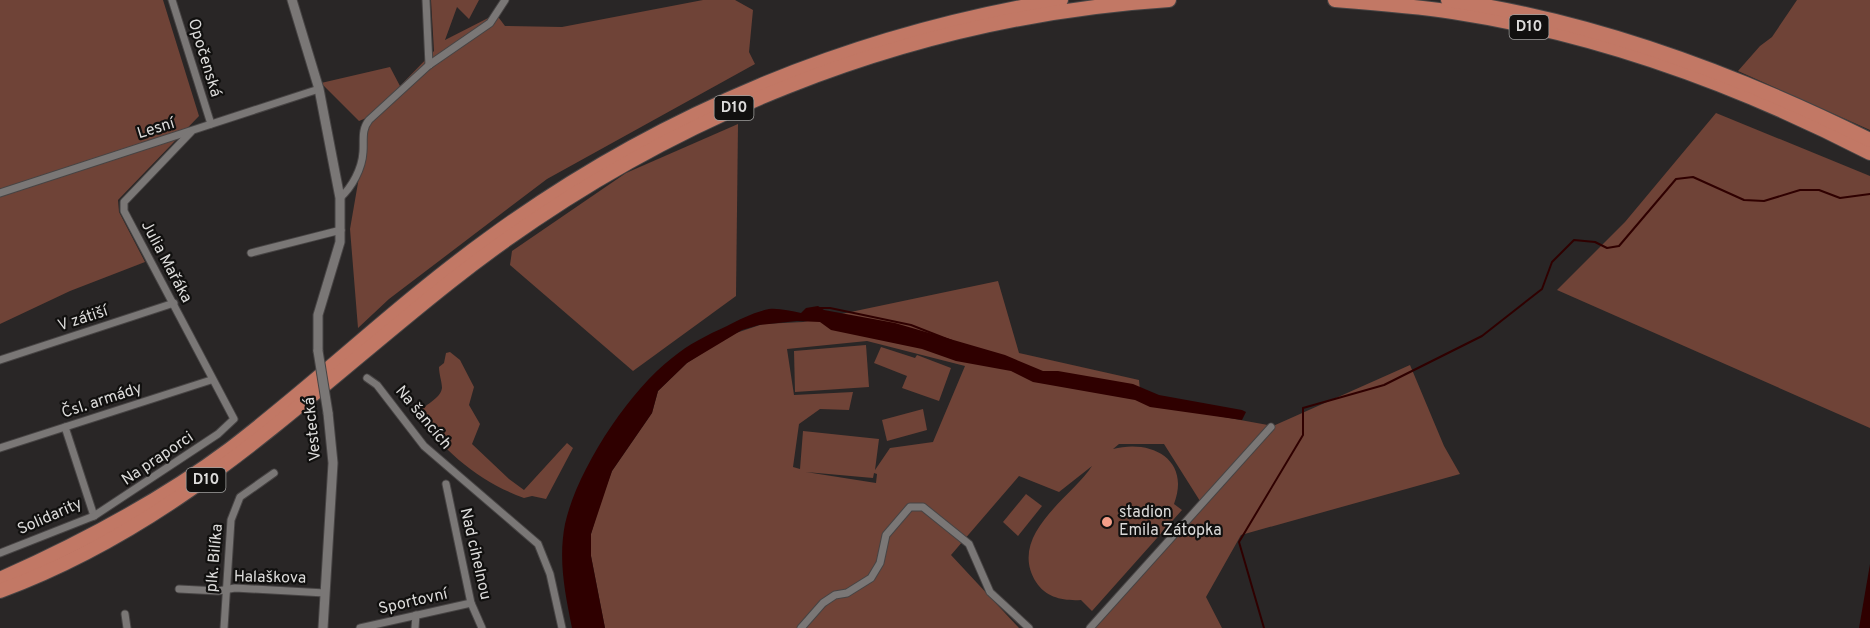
<svg xmlns="http://www.w3.org/2000/svg" width="1870" height="628" viewBox="0 0 1870 628" font-family="Overpass,sans-serif">
  <rect width="100%" height="100%" fill="#292626"/>
  <g fill="#6f4337" fill-rule="evenodd">
    <path d="M0 0H163L199 116 118 200 119 212 145 262 70 291 0 324Z"/>
    <path d="M431 0H479L469 19 457 7 445 40 496 14 505 26 562 27 703 0H735L753 10 749 52 755 64 547 179 389 299 358 328 350 229 368 125 378 113 359 121 321 83 390 67 400 86 434 51Z"/>
    <path d="M1797 0H1870V130L1738 71 1760 46 1772 37Z"/>
    <path d="M1716 113 1870 176V428L1557 290 1625 222Z"/>
    <path d="M738 124 736 296 633 371 510 265 512 251 626 173Z"/>
    <path d="M998 281 1019 353 1139 380 1141 402 1273 426 1410 365 1444 446 1460 474 1241 535 1206 597 1222 628H1091L1200 501 1164 444H1119L1113 449C1151 439 1191 459 1174 504L1182 510 1092 611 1081 600C1064 601 1046 598 1036 582 1007 535 1071 498 1092 466L1059 492 1019 476 951 555 1019 628H605L591 556V534L600 503 612 471 652 413 658 391 687 363 730 335 763 324 803 322ZM867 341 965 366 933 442 890 448 875 470 879 439 803 431 800 469 793 467 799 424 820 409 849 410 853 392 794 395 787 349ZM806 472 873 478 874 473 877 474 876 483Z"/>
    <path d="M866 345 869 387 795 392 794 351Z"/>
    <path d="M881 347 915 358 917 355 951 368 939 401 902 388 907 376 874 363Z"/>
    <path d="M450 352 460 360 474 387 469 405 480 424 472 444 509 479 524 490 567 443 573 448 546 499 532 496 524 498C482 483 443 452 418 414 424 404 440 400 442 388 442 382 439 374 439 367L444 363 446 353Z"/>
    <path d="M923 409 927 430 887 441 882 420Z"/>
    <path d="M1026 494 1042 506 1018 536 1003 522Z"/>
  </g>
  <g fill="#2f0000">
    <path d="M818 306 824 310 895 323 1005 355 1043 371H1058L1133 384 1159 395 1242 410 1246 412 1242 420 1150 407 1135 400 1033 382 1011 371 956 361 922 349 831 330 820 322 797 321 759 325 742 330 687 363 658 391 652 413 612 471 591 534V556L605 628H572C565 593 558 560 565 524 577 470 628 392 672 358 689 344 707 335 727 326 740 319 754 312 769 309 779 308 791 311 801 313L806 308Z"/>
    <path d="M1870 564V628H1859Z"/>
  </g>
  <g fill="none" stroke-linecap="round" stroke-linejoin="round">
    <g stroke="#2f0000" stroke-width="2">
      <path d="M818 308H830L911 325 952 341"/>
      <path d="M1264 628 1239 542 1303 435V408L1384 385 1482 336 1542 289 1552 262 1574 240 1595 242 1607 248 1619 246 1676 179 1693 177 1744 200 1764 201 1800 190H1819L1840 198 1870 194"/>
    </g>
    <g stroke="#474444" stroke-width="9">
      <g id="minor">
        <path d="M172 0 211 124"/>
        <path d="M426 0 429 65"/>
        <path d="M0 193 319 89"/>
        <path d="M340 198C352 187 362 169 363 152 364 140 361 130 369 120L429 65 490 23 505 0"/>
        <path d="M251 253 341 230"/>
        <path d="M0 360 174 303"/>
        <path d="M367 378 377 385 424 446 538 544 550 574 562 628"/>
        <path d="M65 427 94 516"/>
        <path d="M0 448 211 380"/>
        <path d="M446 484 471 603 482 628"/>
        <path d="M0 553 94 516 218 434 234 419 124 211V202L191 132"/>
        <path d="M179 589 218 591 235 588 325 593"/>
        <path d="M125 614 127 628"/>
        <path d="M224 628 231 520 240 497 274 473"/>
        <path d="M360 628 471 603"/>
        <path d="M415 628 416 615"/>
        <path d="M801 628 823 603 835 595 847 593 871 578 880 563 886 535 910 507H923L969 544 990 592 1029 628"/>
        <path d="M1090 628 1271 427"/>
      </g>
    </g>
    <g stroke="#474444" stroke-width="11">
      <g id="tertiary">
        <path d="M292 0 319 89 340 198V242L318 315V351"/>
        <path d="M323 628 333 463 328 413"/>
      </g>
    </g>
    <g stroke="#474444" stroke-width="16">
      <g id="motorway">
        <path d="M1335 0C1374 3 1414 6 1453 12 1598 34 1740 86 1870 153"/>
        <path d="M1448 0C1596 21 1737 74 1870 140"/>
        <path d="M0 579C81 543 159 502 230 449 318 382 398 304 488 239 658 114 853 34 1061 0"/>
        <path d="M0 591C181 524 303 398 450 282 656 119 906 17 1169 0"/>
      </g>
    </g>
    <use href="#minor" stroke="#7a7776" stroke-width="7"/>
    <use href="#tertiary" stroke="#7a7776" stroke-width="9"/>
    <use href="#motorway" stroke="#c27865" stroke-width="14"/>
    <g stroke="#474444" stroke-width="11" stroke-linecap="butt">
      <path id="tertiary-bridge" d="M318 351 328 413"/>
    </g>
    <use href="#tertiary-bridge" stroke="#7a7776" stroke-width="9"/>
  </g>
  <circle fill="#f49e88" stroke="#11100f" stroke-width="2" cx="1107" cy="522" r="6"/>
  <g text-anchor="middle" dominant-baseline="central" stroke-width="4.5" stroke-linejoin="round" paint-order="stroke">
    <g fill="#11100f" stroke="#9f9e9d" stroke-width="1.5">
      <rect x="1509.5" y="15" width="39" height="24" rx="4.5"/>
      <rect x="714.5" y="96" width="39" height="24" rx="4.5"/>
      <rect x="186.5" y="468" width="39" height="24" rx="4.5"/>
    </g>
    <g font-size="15" font-weight="bold" fill="#dcdbda">
      <text x="1529" y="27">D10</text>
      <text x="734" y="108">D10</text>
      <text x="206" y="480">D10</text>
    </g>
    <g font-size="16" fill="#dcdbda" stroke="#11100f">
      <text transform="translate(204 58) rotate(73)">Opočenská</text>
      <text transform="translate(156 129) rotate(-17)">Lesní</text>
      <text transform="translate(166 262) rotate(62)">Julia Mařáka</text>
      <text transform="translate(83 319) rotate(-18)">V zátiší</text>
      <text transform="translate(102 401) rotate(-18)">Čsl. armády</text>
      <text transform="translate(423 418) rotate(50)">Na šancích</text>
      <text transform="translate(313 429) rotate(-96)">Vestecká</text>
      <text transform="translate(158 459) rotate(-34)">Na praporci</text>
      <text transform="translate(50 517) rotate(-24)">Solidarity</text>
      <text transform="translate(475 554) rotate(77)">Nad cihelnou</text>
      <text transform="translate(215 558) rotate(-85)">plk. Bilíka</text>
      <text transform="translate(270 578) rotate(1)">Halaškova</text>
      <text transform="translate(413 602) rotate(-13)">Sportovní</text>
    </g>
    <g font-size="16" fill="#dcdbda" stroke="#11100f" text-anchor="start">
      <text x="1119" y="513">stadion<tspan x="1119" dy="18">Emila Zátopka</tspan></text>
    </g>
  </g>
</svg>
